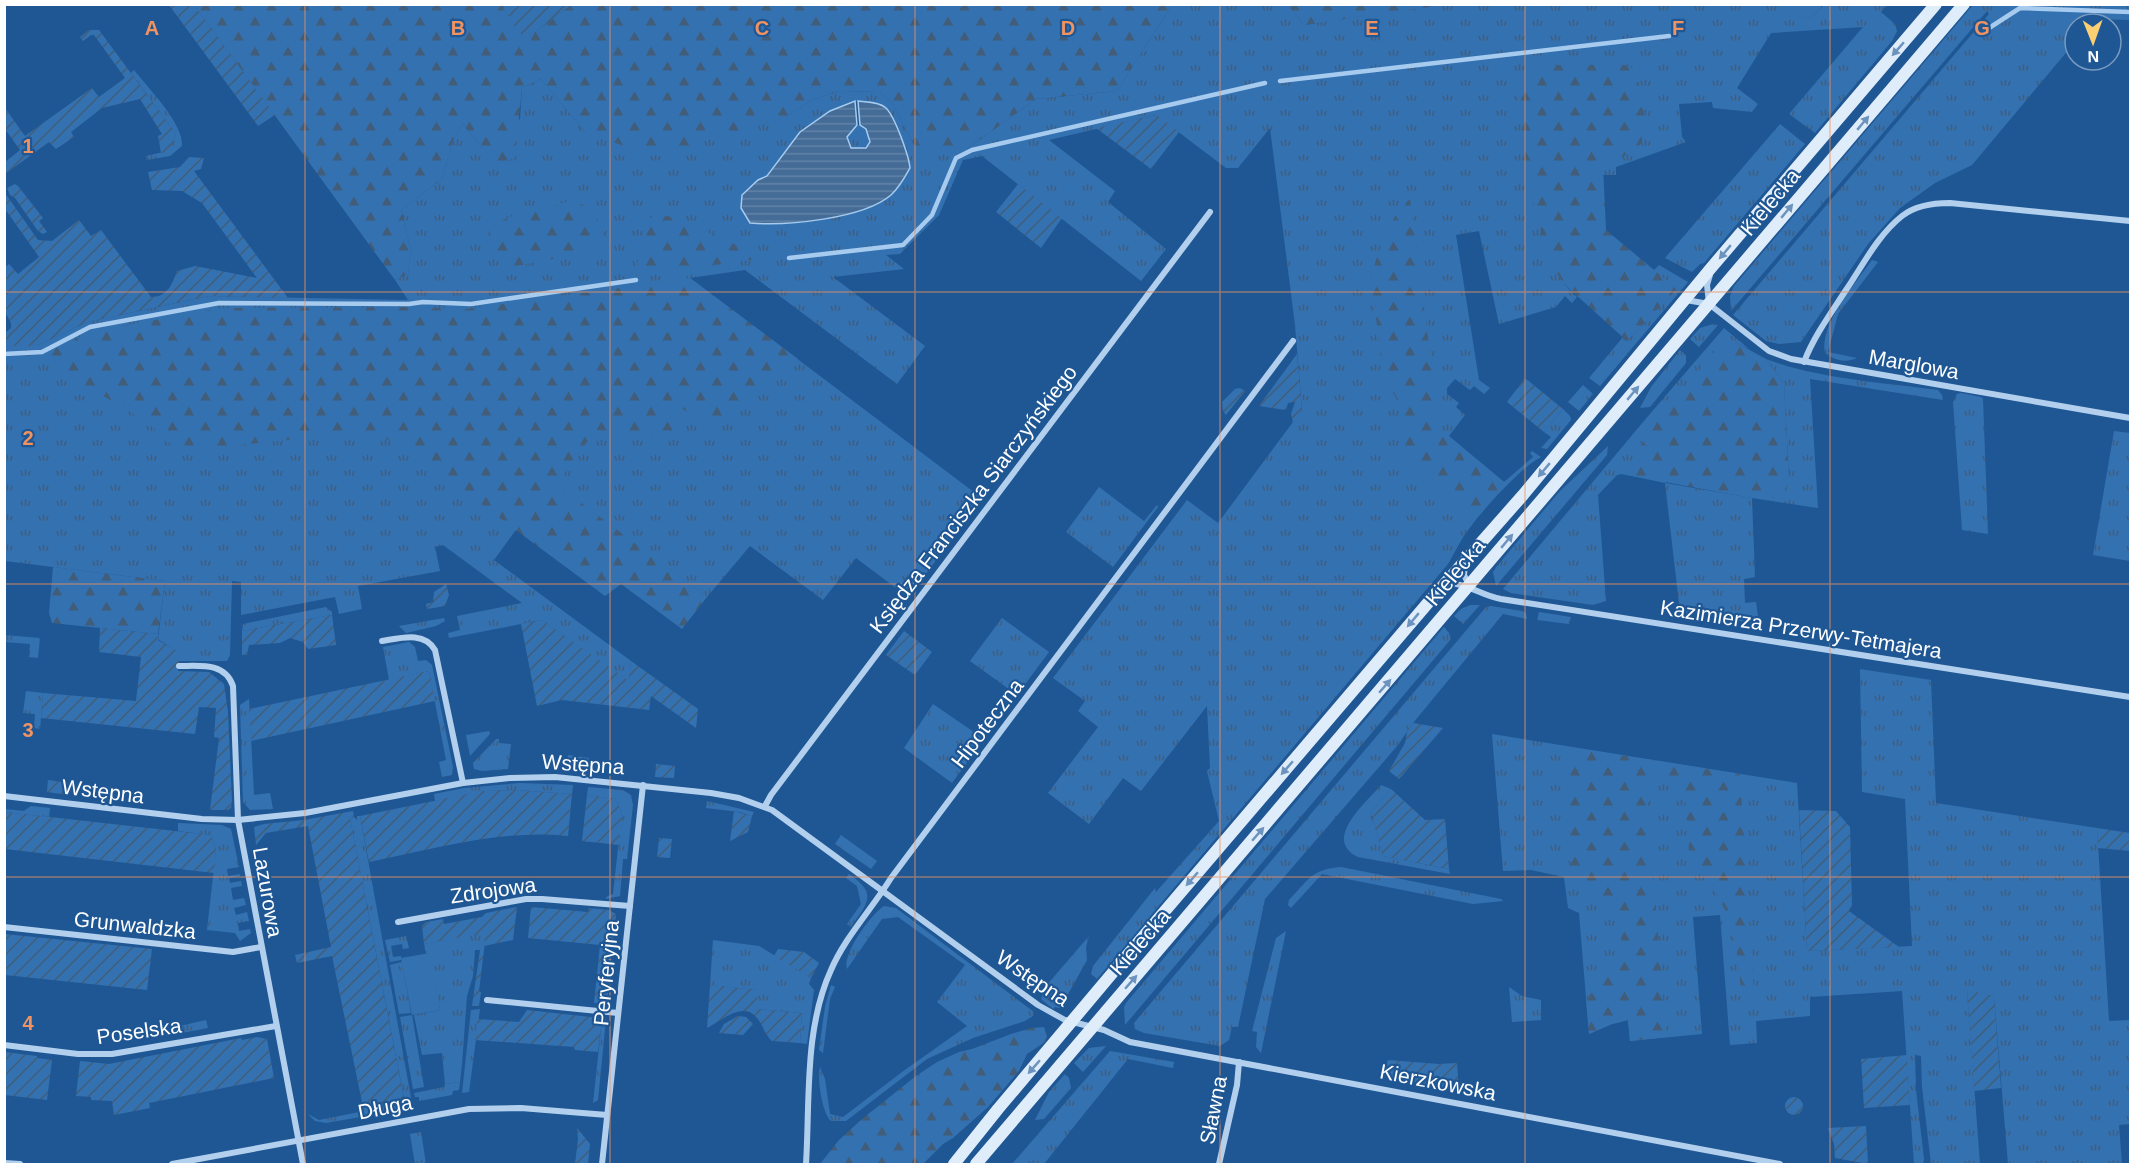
<svg xmlns="http://www.w3.org/2000/svg" width="2135" height="1169" viewBox="0 0 2135 1169" font-family="Arial,sans-serif">
  <defs>
    <pattern id="grass-tufts" width="24" height="20" patternUnits="userSpaceOnUse" patternTransform="scale(1.5)"><rect width="24" height="20" fill="#3471b1"/><path d="M3 7l-1-3M5 7V3M7 7l1-3M15 17l-1-3M17 17v-4M19 17l1-3" fill="none" stroke="#415d79"/></pattern>
    <pattern id="forest-firs" width="22" height="20" patternUnits="userSpaceOnUse" patternTransform="scale(1.5)"><rect width="22" height="20" fill="#3471b1"/><path d="M5 1l3.5 6h-7zM16 11l3.5 6h-7z" fill="#415d79"/></pattern>
    <pattern id="garden-furrows" width="10" height="10" patternUnits="userSpaceOnUse" patternTransform="scale(1.5)"><rect width="10" height="10" fill="#3471b1"/><path d="M-1 1l2-2M0 10L10 0M9 11l2-2" fill="none" stroke="#415d79"/></pattern>
    <pattern id="water-rules" width="6" height="5" patternUnits="userSpaceOnUse" patternTransform="scale(1.5)"><rect width="6" height="5" fill="#456c97"/><path d="M0 2.5h6" fill="none" stroke="#6182a7"/></pattern>
  </defs>
  <rect width="100%" height="100%" fill="#1f5794"/>
  <g fill="url(#grass-tufts)" fill-rule="evenodd">
    <path d="M1443 4 1788 5 1784 20 1812 17 1824 5 1888 4 1881 12 1895 24 1897 31 1892 41 1815 133 1789 114 1863 27 1771 33 1737 88 1758 104 1752 112 1713 108 1712 102 1679 104 1682 137 1686 142 1616 167V175H1603V166L1525 167 1563 283 1577 297 1572 303 1565 296 1556 307 1499 324 1479 231 1456 235 1479 380 1490 388 1484 394 1474 386 1470 390 1455 379 1447 388V394L1459 403 1456 407 1465 415 1449 436 1504 482 1533 457 1530 453 1532 451 1541 457C1519 468 1475 518 1462 539 1457 547 1453 556 1448 564L1097 979 1091 974 1093 966 1155 888 1156 892 1219 821 1207 771 1210 768 1207 706 1141 791 1123 778 1089 824 1048 793 1098 727 1078 711 1085 701 1053 678 1187 500 1218 523 1302 410 1295 325 1270 128 1238 168H1226L1156 115 1049 140 1115 191 1108 202 1166 249 1141 281 982 156 963 160 939 215 900 254 886 255 904 269 833 277 925 346 897 384 745 270 690 278 983 499 908 597 856 558 823 600 750 546 707 597 573 498 515 531 494 560 631 661 629 682 542 620 449 638 448 633 460 630 457 616 522 603 443 545 435 547 440 571 358 586 362 609 339 614 335 597 241 615V582L232 581 230 655 227 661H179V653L158 639 165 581 5 561V346H36L87 322 209 296 408 300 395 280 408 274 411 250 401 210 442 179 453 140 463 124 482 148 520 119 522 88 541 79 586 133 786 117 810 101 839 91 880 92 893 104 914 145 968 148 1036 99 1117 91 1172 5H1288L1304 25ZM856 101 869 102 886 109 907 149 910 168 890 196 867 209 751 187 766 176 801 132 830 111Z"/>
    <path d="M1973 5H2130V20L2094 19 2090 24H2075V42L1972 165 1935 183 1900 208 1868 244 1801 342 1779 344 1766 341 1733 315 1989 14 1987 11 1731 311 1730 296 1734 286Z"/>
    <path d="M134 70C148 88 184 124 182 146L170 156 147 160 146 156 168 151 176 134 131 73Z"/>
    <path d="M862 124 868 133 869 145 862 148H851L847 137 855 126Z"/>
    <path d="M1780 124 1805 144 1704 263 1700 264 1692 272 1665 258Z"/>
    <path d="M1872 260 1878 262 1838 314 1828 352 1857 358C1845 363 1836 361 1825 353 1819 325 1856 282 1872 260Z"/>
    <path d="M1659 265 1688 282 1600 386 1589 378 1623 337 1627 341 1676 289 1653 271Z"/>
    <path d="M1713 324 1718 325 1699 347 1690 339 1700 328Z"/>
    <path d="M1724 328 1749 349 1735 342 1665 483 1752 498H1769L1789 478 1784 383 1766 359C1820 379 1881 382 1938 390L1942 395 1943 400 1810 379 1818 508 1752 498 1755 577 1744 579 1745 603 1756 602 1759 624 1680 612 1665 483 1622 474 1617 475 1598 495 1606 601 1593 605 1511 593 1503 589 1649 415Z"/>
    <path d="M1680 350 1686 355V363L1650 407 1640 408 1651 387Z"/>
    <path d="M1583 385 1593 394 1579 411 1568 402Z"/>
    <path d="M1961 393 1981 397 1983 399 1988 534 1962 530 1953 402 1957 394Z"/>
    <path d="M1563 409 1570 416 1571 420 1547 449 1541 448 1551 437 1544 432Z"/>
    <path d="M2114 431 2130 433V561L2093 555Z"/>
    <path d="M1608 446 1607 455 1496 586 1493 572 1497 566 1560 491Z"/>
    <path d="M1099 487 1144 521 1157 505 1158 507 1113 567 1066 532Z"/>
    <path d="M1470 605H1480L1463 624 1454 616 1461 609Z"/>
    <path d="M1491 606 1522 611 1526 613 1527 619 1503 614 1413 723 1398 745 1265 899 1238 1027H1232L1229 1040 1220 1046 1144 1033 1135 1029 1134 1023 1486 607Z"/>
    <path d="M326 607 332 612V615L242 631 243 624Z"/>
    <path d="M1539 612 1571 617 1569 624 1537 620Z"/>
    <path d="M444 618 445 621 436 626 406 633 399 626Z"/>
    <path d="M1002 618 1049 652 1017 695 970 661Z"/>
    <path d="M1444 627 1449 633 1451 639 1125 1025 1124 1007 1126 1003Z"/>
    <path d="M4 635 40 638 38 658 29 657 30 644 5 642Z"/>
    <path d="M409 642 415 647 418 661 426 660 432 665 453 767 452 775 442 777 439 762 446 760 429 671 389 680 383 647Z"/>
    <path d="M1860 669 1931 680 1936 803 2097 828 2109 1021 2130 1020V1124L2119 1125 2122 1164H2008L1994 996 1967 991 1980 1164H1931L1922 1087 1921 1056 1915 1055 1916 1090 1924 1159 1923 1164H1914L1902 991 1810 997V1016L1756 1021 1757 1043 1730 1045 1720 915 1693 917 1702 1034 1630 1041 1628 1020 1612 1024 1589 1034 1579 913 1568 908 1564 877 1531 870 1503 871 1492 734 1797 783 1807 951 1912 946 1905 799 1862 792Z"/>
    <path d="M26 691 43 693 40 729 34 728 35 714 23 713Z"/>
    <path d="M249 699 254 795 270 793 273 809 250 810 243 802 240 705Z"/>
    <path d="M933 704 984 739 952 783 904 748Z"/>
    <path d="M489 731 490 734 470 756 466 735Z"/>
    <path d="M496 739H499V743L511 744 508 769 482 771 474 769 473 763Z"/>
    <path d="M520 783 573 785 572 794 515 790 485 791 435 801 434 794 464 788Z"/>
    <path d="M1381 785 1391 789 1371 812 1383 856 1449 869 1450 874 1358 857C1322 839 1366 803 1381 785Z"/>
    <path d="M588 787 623 790 631 795 633 805 627 859H623L620 896 606 899V897L613 894 622 812 615 799 587 795Z"/>
    <path d="M707 801 754 812 752 816 740 812 706 808Z"/>
    <path d="M31 806 50 808 49 817 5 812V809L24 811Z"/>
    <path d="M357 816H360L412 1103 405 1104 400 1110 326 1123 315 1121 308 1114 319 1120 405 1103 350 818 354 817 357 820Z"/>
    <path d="M178 823 222 825 231 829 239 867 227 869 228 876 240 874V876L229 878 230 883 241 881 242 886 231 888 233 900 244 898 246 905 234 908 236 915 247 912 249 921 238 923 239 931 250 929 251 933 240 941 235 933 207 930 216 850 211 835 178 831Z"/>
    <path d="M841 835 877 861 871 869 835 844Z"/>
    <path d="M1341 867 1501 899 1503 901 1473 904 1322 874 1291 908 1288 905 1289 900C1308 880 1312 869 1341 867Z"/>
    <path d="M849 874C878 894 868 902 851 927L847 924 861 904 857 886 846 878Z"/>
    <path d="M884 906 896 908 1034 1012 1033 1016 1025 1021 973 1038 927 1059 846 1121H831C822 1113 817 1079 820 1067L825 1079 830 1114 843 1117 902 1072 967 1026 937 1002 965 965 898 917 882 919 847 969C842 954 871 914 884 906Z"/>
    <path d="M1286 931 1261 1053 1256 1047 1257 1032 1252 1031 1276 938Z"/>
    <path d="M486 932 484 950H475L473 976 467 996 462 1064H443L442 1053 422 1055 414 1015 440 1010 429 953 426 954 424 944Z"/>
    <path d="M406 936 409 948 403 949 402 944 391 946 393 957 401 956V960L390 962 385 940Z"/>
    <path d="M1089 936 1086 947 1087 960 1062 1005 1059 1008 1055 1007 1053 1009 1041 999 1046 986Z"/>
    <path d="M713 940 759 946 811 978 809 984 814 990 807 1044 800 1043 802 1013 757 1009V990L710 985Z"/>
    <path d="M402 962 411 1013 399 1014 390 965Z"/>
    <path d="M831 985 835 987 830 999 823 1053 819 1050 825 1007Z"/>
    <path d="M1509 987 1522 996 1541 1000V1020L1512 1022Z"/>
    <path d="M480 1009 469 1092 462 1093 471 1010Z"/>
    <path d="M412 1015 424 1087 413 1089 400 1017Z"/>
    <path d="M599 1016 606 1019 598 1100 593 1103 602 1020Z"/>
    <path d="M206 1020 208 1028 166 1036 167 1029Z"/>
    <path d="M1106 1046 1083 1072 1074 1063 1089 1048Z"/>
    <path d="M1110 1051 1174 1062 1173 1068 1128 1059 1044 1164H1012Z"/>
    <path d="M1065 1074 1069 1078 1071 1088 1044 1119 1035 1120 1049 1092Z"/>
    <path d="M460 1082 459 1090 453 1091 452 1095 419 1101V1097H415L414 1093 444 1087 445 1084Z"/>
    <path d="M421 1132 426 1164H415L410 1134Z"/>
  </g>
  <g fill="url(#forest-firs)">
    <path d="M194 5H501L526 39 571 5H1172L1117 91 1036 99 968 148 945 152 914 145 893 104 880 92 839 91 810 101 786 117 654 156 586 133 541 79 522 88 515 158 500 163 482 148 463 124 453 140 442 179 401 210 411 250 408 274 395 280Z"/>
    <path d="M1288 5H1443L1304 25Z"/>
    <path d="M1543 65H1625L1635 69C1640 86 1653 135 1637 148 1629 155 1613 160 1603 166L1606 230 1677 289 1627 341 1563 283 1548 259 1524 167 1525 139 1521 121 1518 89 1525 75Z"/>
    <path d="M1410 199 1440 429 1504 482 1472 519 1402 458 1400 452 1404 432V413L1383 374 1371 277 1376 260 1392 222 1400 207Z"/>
    <path d="M571 201 590 207 602 227 603 240 595 251 506 268C494 256 487 248 489 231L498 222 513 216Z"/>
    <path d="M657 214 672 217 732 243 752 255 761 257H772L636 276C638 259 640 221 657 214Z"/>
    <path d="M690 278 798 359 718 426 682 409 668 440 596 430 556 484 707 597 682 629 621 584 605 596 470 496 375 431 229 446 183 455 146 421 37 357 94 331 220 308 413 307 466 309Z"/>
    <path d="M1735 342 1766 359 1784 383 1789 478 1787 488 1784 495 1779 498H1751L1622 474 1656 423 1718 348 1727 343Z"/>
    <path d="M53 567 165 581 158 634 52 623 49 613Z"/>
    <path d="M1563 746 1740 774 1754 994 1741 989 1734 930 1731 922 1710 880 1690 868 1684 779H1646L1666 1037 1630 1041 1628 1020 1612 1024 1589 1034 1586 999 1618 964 1622 945 1618 924 1602 909 1585 879 1572 878Z"/>
    <path d="M1044 1027 1047 1037 1045 1042 1027 1054 1019 1071 988 1107 953 1138 943 1144 923 1164H820L839 1140 862 1119 916 1076 937 1062 959 1052 972 1049 1011 1034 1032 1028Z"/>
  </g>
  <g fill="#3471b1">
    <path d="M1788 4 1818 5 1822 7 1812 17 1783 21Z"/>
    <path d="M430 953 440 1010 412 1015 401 958Z"/>
    <path d="M443 1064H462L460 1082 445 1084Z"/>
  </g>
  <g fill="url(#garden-furrows)">
    <path d="M169 5H194L275 115 258 126Z"/>
    <path d="M501 5H571L525 40Z"/>
    <path d="M89 30H99L176 134 168 152 161 153 158 136 162 134 140 99 102 108 71 132 74 137 56 149 49 142 5 174V162L20 150 5 129V108L25 136 92 88 99 97 125 78 94 35H91L83 41 80 37Z"/>
    <path d="M1157 115 1179 132 1151 169 1096 128Z"/>
    <path d="M189 157 204 158 201 169 194 171 288 298 209 296 87 322 36 346H5V333L11 328V323L5 312V267L9 264 18 274 39 257 5 209V193L38 240 52 241 79 220 91 236 101 230 151 297C168 297 172 284 177 271L195 266 257 278 202 203 182 191 152 190 148 172 180 167Z"/>
    <path d="M15 184 18 186 43 218 39 221 47 232 43 234 38 231 15 198 10 195 7 188Z"/>
    <path d="M1018 184 1062 218 1041 248 996 212Z"/>
    <path d="M1297 354 1302 410 1293 423 1291 414 1295 402 1288 403 1286 410 1259 406Z"/>
    <path d="M1525 378 1563 409 1544 432 1507 402Z"/>
    <path d="M1240 388 1245 391 1226 415 1223 411 1222 402 1235 389Z"/>
    <path d="M446 584 449 595 445 606 427 609 426 604 433 602 434 592Z"/>
    <path d="M332 615 336 645 308 649 303 642 290 638 280 643 249 645 247 655H242V631Z"/>
    <path d="M542 620 629 681 631 661 698 709 696 728 651 696 649 710 562 700 537 706 521 624Z"/>
    <path d="M100 628 158 634V640L180 653 178 671 209 672 224 684 228 712 232 801 231 808 228 810H210L219 738 214 737 216 708 199 707 195 734 41 718 43 693 136 701 141 657 99 652Z"/>
    <path d="M904 631 932 652 915 675 886 655Z"/>
    <path d="M429 671 435 701 251 741 249 709Z"/>
    <path d="M1413 723 1443 728 1399 779 1389 771 1405 743 1407 732Z"/>
    <path d="M568 755 589 758 587 770 566 768Z"/>
    <path d="M656 764 675 766 674 778 655 777Z"/>
    <path d="M48 780 70 783 69 795 47 792Z"/>
    <path d="M85 784 112 787 111 800 83 796Z"/>
    <path d="M1391 789 1425 820 1445 819 1449 869 1383 856 1371 812Z"/>
    <path d="M515 790 572 794 568 836C501 829 434 849 369 862L360 816 483 791Z"/>
    <path d="M587 795 615 799 622 812 619 845 582 841Z"/>
    <path d="M1799 810 1836 811 1850 827 1852 905 1849 911 1899 947 1807 951Z"/>
    <path d="M353 811 354 817 350 818 405 1104 364 1112 332 956 297 963 295 955 331 947 308 826 266 833 256 845 254 827 264 824 304 820Z"/>
    <path d="M734 811 752 816 748 832 730 841Z"/>
    <path d="M5 812 211 835 216 850 214 873 5 849Z"/>
    <path d="M2097 828 2130 833V851L2098 848Z"/>
    <path d="M659 838 672 839 670 858 657 857Z"/>
    <path d="M517 907 513 940 484 946 485 933 424 944 422 926 426 922 443 919 444 924 482 917 486 913Z"/>
    <path d="M531 907 588 912 589 908 609 910 616 914 607 1003H594L600 945 528 938Z"/>
    <path d="M5 934 152 949 147 990 5 975Z"/>
    <path d="M778 949 804 952 819 963 811 978 774 956Z"/>
    <path d="M480 950H484L479 991 481 992 479 1006H472Z"/>
    <path d="M710 985 758 990 757 1009 802 1013 800 1043 772 1041C764 1034 763 1024 756 1017 742 1001 720 1022 707 1028Z"/>
    <path d="M1967 990 1994 996 2001 1088 1974 1091Z"/>
    <path d="M527 1010 600 1018 602 1020 598 1052 575 1050 574 1047 475 1040 477 1019 519 1022Z"/>
    <path d="M738 1016 746 1017 753 1024 743 1035 719 1033 724 1024Z"/>
    <path d="M257 1037 267 1039 274 1078 149 1103 150 1108 114 1115 112 1101 91 1100V1097L76 1096 80 1061 109 1064 241 1038 242 1040Z"/>
    <path d="M5 1052 37 1056V1058L52 1060 47 1100 5 1095Z"/>
    <path d="M1907 1055 1910 1105 1864 1108 1861 1059Z"/>
    <path d="M1388 1060 1439 1064 1457 1063 1459 1091 1383 1076Z"/>
    <circle cx="1794" cy="1106" r="9"/>
    <path d="M1866 1126 1868 1164 1835 1158 1834 1144 1828 1128Z"/>
    <path d="M577 1128 590 1144 588 1164H575L578 1139Z"/>
  </g>
  <path fill="url(#water-rules)" stroke="#a6cbef" stroke-width="1.5" d="M855 101 857 125 847 137 851 148H866L870 142 866 129 860 125 858 101C867 102 880 102 886 108 895 117 909 156 910 168 905 177 899 188 891 195 863 219 786 226 750 223L741 208 742 195 758 180 767 176 800 132 830 111Z"/>
  <g fill="none" stroke-linecap="round" stroke-linejoin="round">
    <g stroke="#a6cbef" stroke-width="4.5">
      <path d="M1986 30 2020 8 2130 12"/>
      <path d="M1280 81 1669 36"/>
      <path d="M789 258 903 245 932 215 956 158 972 150 1265 83"/>
      <path d="M4 354 42 352 90 327 219 303 409 304 423 302 471 304 636 280"/>
    </g>
    <g stroke="#b2d0ee" stroke-width="6">
      <path d="M1686 300 1709 304 1769 351 1791 359 2130 418"/>
      <path d="M1709 303 1707 285 1710 275"/>
      <path d="M1804 362C1814 336 1831 313 1846 290 1863 265 1878 235 1902 216 1916 205 1934 203 1950 203L2130 221"/>
      <path d="M1465 564 1464 575 1469 585"/>
      <path d="M1446 583C1468 583 1480 595 1501 599L2130 697"/>
      <path d="M382 641C401 638 424 631 435 650L463 783"/>
      <path d="M179 666C200 666 225 662 233 686L238 820 303 1164"/>
      <path d="M4 796 202 819 238 820 305 813 463 783 510 778 555 777 711 793 739 798 772 810 1038 1005 1065 1020 1104 1030 1130 1042 1780 1164"/>
      <path d="M765 806 771 795 1210 212"/>
      <path d="M398 922 526 899H542L630 906"/>
      <path d="M4 927 233 952 261 947"/>
      <path d="M487 1000 618 1013"/>
      <path d="M4 1045 78 1054H112L276 1026"/>
      <path d="M4 1163 20 1164"/>
      <path d="M172 1164 469 1109 521 1108 607 1115"/>
      <path d="M602 1164 643 785"/>
      <path d="M806 1164C810 1101 804 1029 831 970 845 937 872 909 891 878L1293 341"/>
      <path d="M1219 1164 1237 1085 1239 1062"/>
    </g>
    <g stroke="#dfecfa" stroke-width="12">
      <path d="M954 1164 998 1109 1141 939 1427 604 1523 495 1711 268 1936 4"/>
      <path d="M976 1164 1964 4"/>
    </g>
  </g>
  <defs><path id="oneway-solid" d="M-6-.8H1V-3.2L6.5 0L1 3.2V.8H-6Z" transform="scale(1.5)"/></defs>
  <g fill="#6c93bd">
    <use href="#oneway-solid" transform="translate(1898 49) rotate(131)"/>
    <use href="#oneway-solid" transform="translate(1863 123) rotate(-50)"/>
    <use href="#oneway-solid" transform="translate(1787 211) rotate(-50)"/>
    <use href="#oneway-solid" transform="translate(1725 252) rotate(130)"/>
    <use href="#oneway-solid" transform="translate(1633 393) rotate(-50)"/>
    <use href="#oneway-solid" transform="translate(1544 470) rotate(130)"/>
    <use href="#oneway-solid" transform="translate(1507 541) rotate(-50)"/>
    <use href="#oneway-solid" transform="translate(1413 620) rotate(130)"/>
    <use href="#oneway-solid" transform="translate(1385 686) rotate(-49)"/>
    <use href="#oneway-solid" transform="translate(1287 768) rotate(131)"/>
    <use href="#oneway-solid" transform="translate(1258 834) rotate(-49)"/>
    <use href="#oneway-solid" transform="translate(1192 879) rotate(131)"/>
    <use href="#oneway-solid" transform="translate(1131 982) rotate(-49)"/>
    <use href="#oneway-solid" transform="translate(1034 1067) rotate(131)"/>
  </g>
  <path fill="none" stroke="#f09361" stroke-width="1.5" stroke-opacity="0.55" d="M305 4V1164M610 4V1164M915 4V1164M1220 4V1164M1525 4V1164M1830 4V1164M4 292H2130M4 584H2130M4 877H2130"/>
  <g text-anchor="middle" dominant-baseline="central" stroke-width="4.5" stroke-linejoin="round" paint-order="stroke">
    <g font-size="21" fill="#fff" stroke="#1f5794">
      <text transform="translate(1770 202) rotate(-50)">Kielecka</text>
      <text transform="translate(1914 364) rotate(10)">Marglowa</text>
      <text transform="translate(973 499) rotate(-53)">Księdza Franciszka Siarczyńskiego</text>
      <text transform="translate(1455 572) rotate(-50)">Kielecka</text>
      <text transform="translate(1801 629) rotate(9)">Kazimierza Przerwy-Tetmajera</text>
      <text transform="translate(987 723) rotate(-53)">Hipoteczna</text>
      <text transform="translate(583 764) rotate(4)">Wstępna</text>
      <text transform="translate(103 791) rotate(7)">Wstępna</text>
      <text transform="translate(493 890) rotate(-8)">Zdrojowa</text>
      <text transform="translate(268 892) rotate(80)">Lazurowa</text>
      <text transform="translate(135 925) rotate(6)">Grunwaldzka</text>
      <text transform="translate(1140 942) rotate(-49)">Kielecka</text>
      <text transform="translate(606 973) rotate(-84)">Peryferyjna</text>
      <text transform="translate(1033 978) rotate(34)">Wstępna</text>
      <text transform="translate(139 1031) rotate(-8)">Poselska</text>
      <text transform="translate(1438 1082) rotate(11)">Kierzkowska</text>
      <text transform="translate(385 1107) rotate(-11)">Długa</text>
      <text transform="translate(1213 1110) rotate(-79)">Sławna</text>
    </g>
  </g>
  <g font-size="20" text-anchor="middle" font-weight="bold" fill="#f09361" stroke="#1f5794" stroke-width="4.5" stroke-linejoin="round" paint-order="stroke">
    <text x="152" y="35">A</text>
    <text x="458" y="35">B</text>
    <text x="762" y="35">C</text>
    <text x="1068" y="35">D</text>
    <text x="1372" y="35">E</text>
    <text x="1678" y="35">F</text>
    <text x="1982" y="35">G</text>
    <text x="28" y="153">1</text>
    <text x="28" y="445">2</text>
    <text x="28" y="737">3</text>
    <text x="28" y="1030">4</text>
  </g>
  <rect width="2135" height="1169" fill="none" stroke="#ffffff" stroke-width="12"/>
  <g transform="translate(2093 42) rotate(179)"><circle r="28" fill="#1f5794" stroke="#799abf" stroke-width="1.5"/>
  <path d="M0-4.5L10 22L0 15L-10 22Z" fill="#fccf73"/>
  <text y="-9" font-size="16" font-weight="bold" text-anchor="middle" fill="#ffffff">N</text>
  </g>
</svg>
